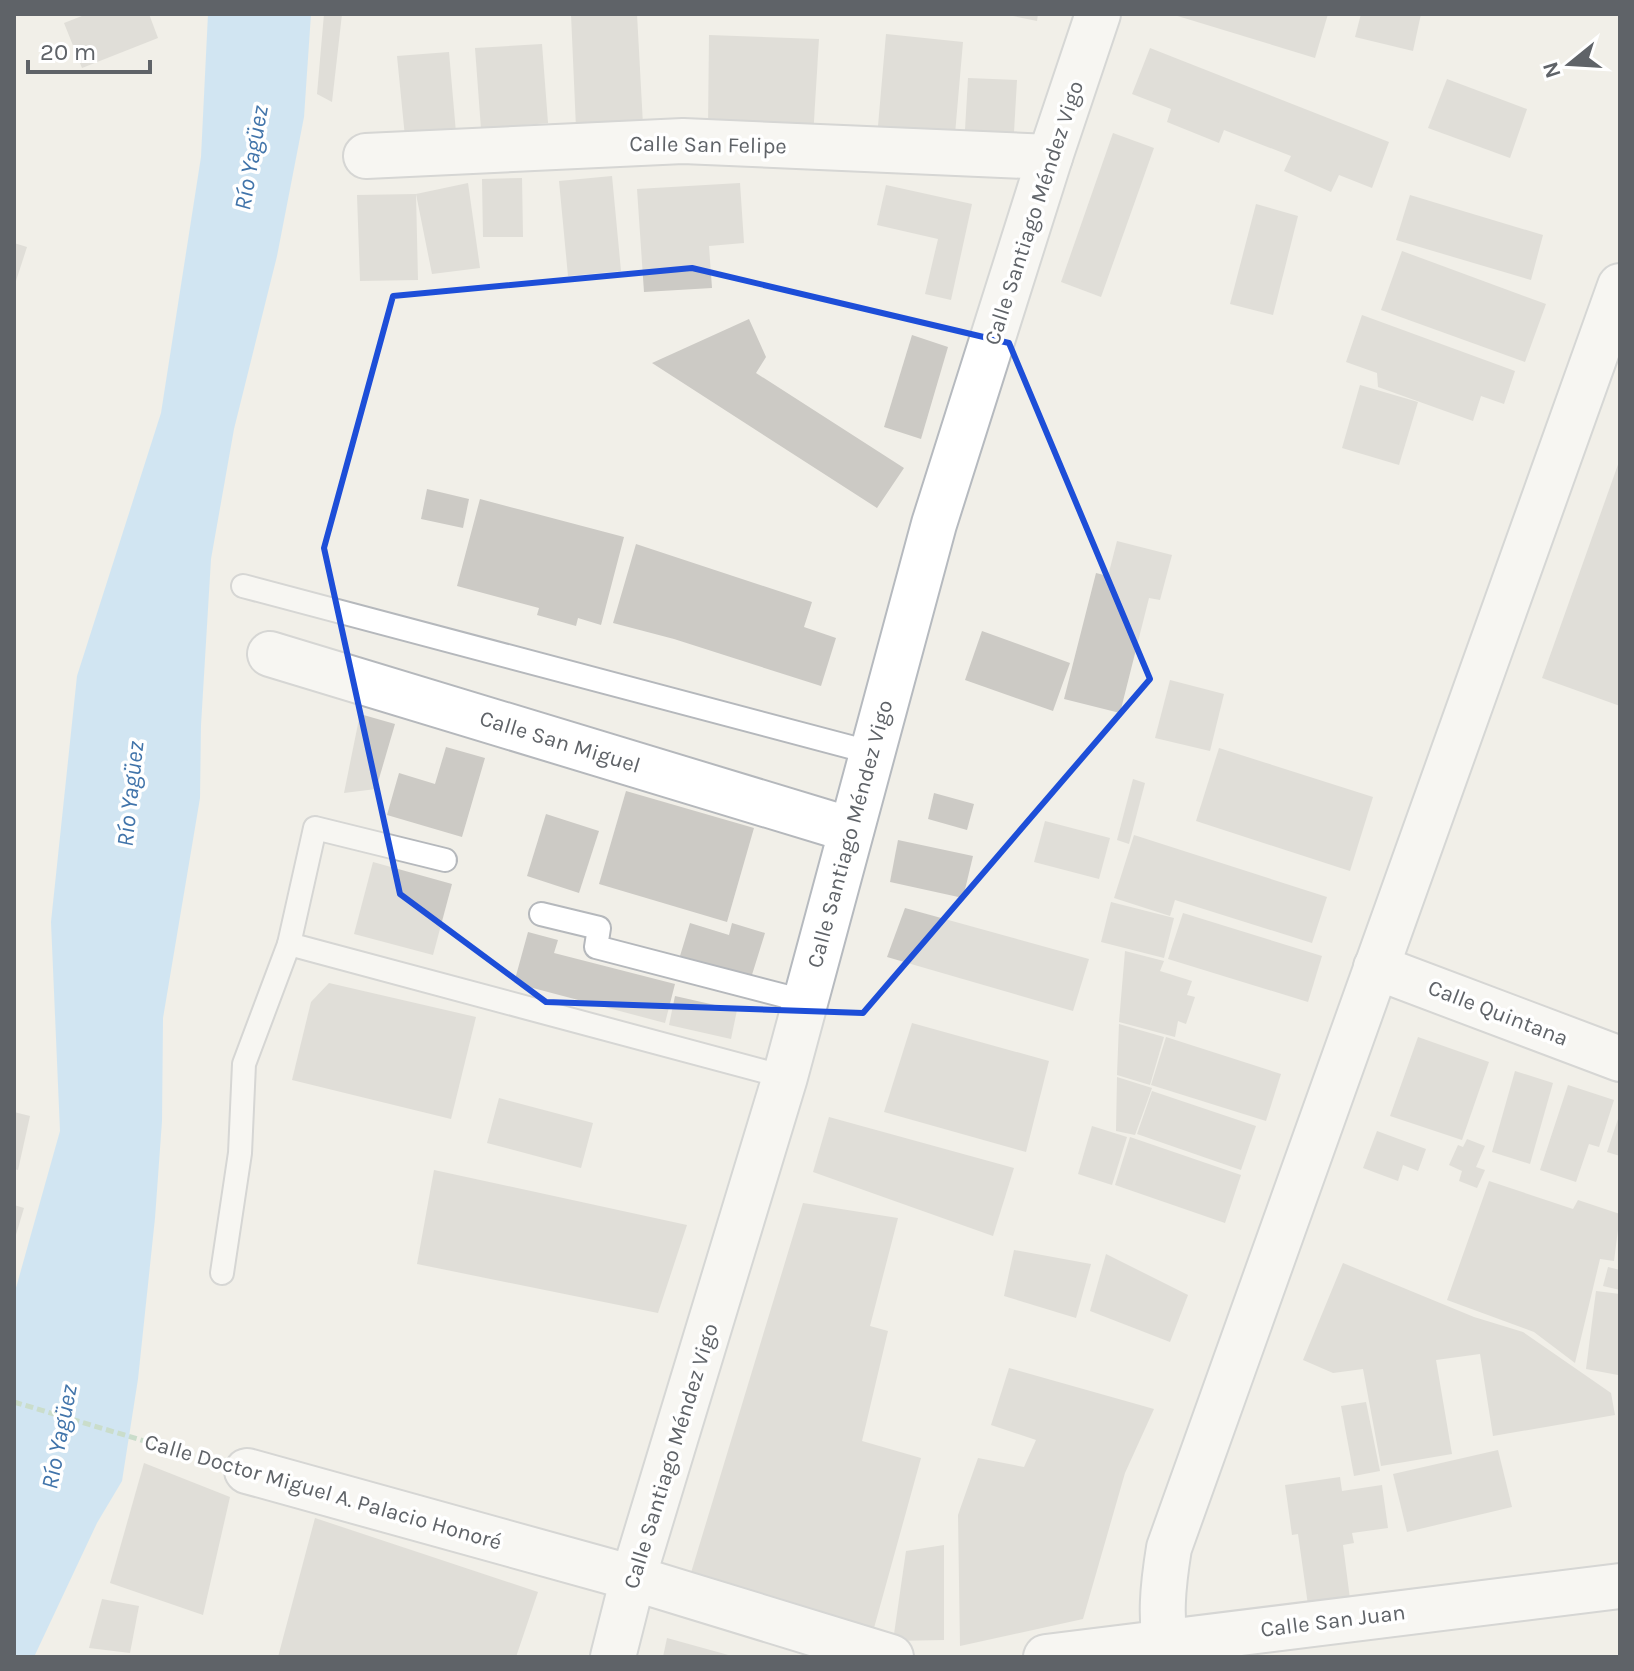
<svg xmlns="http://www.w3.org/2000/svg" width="1634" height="1671" viewBox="0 0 1634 1671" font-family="Karla,sans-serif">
  <rect width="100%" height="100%" fill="#f1efe8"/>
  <path fill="#aadaff" d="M208 14H311L304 117 277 256 234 429 211 559 201 725 200 798 163 1018 162 1121 155 1218 138 1379 122 1481 97 1523 34 1657H14V1295L60 1131 51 922 77 676 161 413 201 157Z"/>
  <g fill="#cccac5">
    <path d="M87 14H149L158 38 82 68 64 23Z"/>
    <path d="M324 14H342L332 102 317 94Z"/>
    <path d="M571 14H637L643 125 576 128Z"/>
    <path d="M1003 14H1038L1037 21Z"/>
    <path d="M1171 14H1328L1315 58Z"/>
    <path d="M1361 14H1421L1413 51 1355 37Z"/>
    <path d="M886 34 963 42 955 134 878 126Z"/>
    <path d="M709 35 819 39 813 137 708 129Z"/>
    <path d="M542 44 548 123 481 129 475 48Z"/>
    <path d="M1150 48 1389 142 1372 188 1339 175 1331 192 1284 171 1291 156 1224 130 1219 143 1167 122 1171 109 1132 94Z"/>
    <path d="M449 52 456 133 405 137 397 56Z"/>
    <path d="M968 78 1017 80 1014 132 965 130Z"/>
    <path d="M1447 79 1527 109 1510 158 1428 128Z"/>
    <path d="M1113 133 1154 148 1101 297 1061 282Z"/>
    <path d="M612 176 621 271 568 276 559 181Z"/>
    <path d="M522 178 523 237H483L482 179Z"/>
    <path d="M468 183 480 268 432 274 416 194Z"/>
    <path d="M740 183 744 243 709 246 712 288 644 292 637 189Z"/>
    <path d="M886 185 972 204 951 300 925 294 938 239 877 225Z"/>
    <path d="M416 194 418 280 360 281 357 195Z"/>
    <path d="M1410 195 1543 235 1531 280 1396 240Z"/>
    <path d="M1256 204 1298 216 1273 315 1230 304Z"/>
    <path d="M14 243 27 247 15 284H14Z"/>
    <path d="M1402 251 1546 304 1525 362 1381 310Z"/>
    <path d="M1362 315 1515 371 1504 404 1481 396 1473 421 1378 387 1377 373 1346 362Z"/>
    <path d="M749 319 766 357 756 373 904 468 877 508 652 363Z"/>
    <path d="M912 335 948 347 921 439 884 427Z"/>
    <path d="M1360 385 1418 402 1399 465 1342 448Z"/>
    <path d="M1620 459V706L1542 678Z"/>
    <path d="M427 489 469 499 463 528 421 519Z"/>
    <path d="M480 499 624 537 601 625 578 618 576 626 537 615 539 608 457 586Z"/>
    <path d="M1117 541 1172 555 1160 600 1149 598 1120 713 1064 699 1096 573 1108 576Z"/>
    <path d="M636 544 812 602 804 627 836 638 821 686 674 639 613 623Z"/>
    <path d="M982 631 1070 663 1053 711 965 680Z"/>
    <path d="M1170 680 1224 694 1210 751 1155 738Z"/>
    <path d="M360 714 395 724 376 789 344 793Z"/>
    <path d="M446 747 485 758 462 837 387 815 399 773 435 784Z"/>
    <path d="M1219 748 1373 797 1350 871 1196 821Z"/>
    <path d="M1133 779 1145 783 1129 844 1117 840Z"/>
    <path d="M626 791 754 828 727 922 599 884Z"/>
    <path d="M934 793 974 804 967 830 928 819Z"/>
    <path d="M546 814 599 831 579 893 527 876Z"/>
    <path d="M1045 821 1110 838 1099 879 1034 862Z"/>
    <path d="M1134 835 1327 897 1312 943 1175 900 1170 916 1114 898Z"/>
    <path d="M898 840 973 856 963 898 890 882Z"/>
    <path d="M373 862 452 884 433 955 354 934Z"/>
    <path d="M1111 902 1174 918 1164 958 1101 942Z"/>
    <path d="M905 908 1089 959 1073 1011 887 957Z"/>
    <path d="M1183 913 1322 956 1308 1002 1168 959Z"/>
    <path d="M690 923 729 935 732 923 765 933 751 978 680 956Z"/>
    <path d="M528 932 558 940 554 953 675 984 665 1023 514 983Z"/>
    <path d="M1125 951 1164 961 1160 971 1192 981 1187 995 1195 997 1186 1024 1178 1021 1175 1037 1119 1022Z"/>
    <path d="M329 983 476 1017 451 1119 292 1080 311 1002Z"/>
    <path d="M675 996 737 1010 731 1039 669 1025Z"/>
    <path d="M912 1023 1049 1061 1026 1152 884 1112Z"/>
    <path d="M1119 1024 1164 1037 1150 1085 1117 1075Z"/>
    <path d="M1166 1037 1281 1074 1266 1121 1151 1085Z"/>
    <path d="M1418 1037 1489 1062 1462 1140 1390 1116Z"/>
    <path d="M1515 1071 1553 1083 1530 1164 1492 1152Z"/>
    <path d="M1117 1077 1152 1088 1135 1135 1116 1131Z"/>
    <path d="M1568 1085 1614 1100 1599 1147 1589 1144 1576 1182 1540 1170Z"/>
    <path d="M1152 1091 1256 1126 1241 1170 1137 1134Z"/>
    <path d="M499 1098 593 1123 581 1168 487 1143Z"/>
    <path d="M14 1112 30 1116 18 1170 14 1169Z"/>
    <path d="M1620 1113V1156L1607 1152Z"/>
    <path d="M829 1117 1014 1168 993 1236 813 1172Z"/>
    <path d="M1092 1126 1127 1137 1112 1185 1078 1174Z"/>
    <path d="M1377 1131 1426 1149 1418 1171 1403 1165 1398 1181 1363 1168Z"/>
    <path d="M1130 1137 1241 1175 1225 1223 1115 1185Z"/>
    <path d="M1467 1139 1485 1146 1476 1167 1485 1170 1477 1188 1459 1181 1462 1171 1449 1165 1458 1145 1463 1147Z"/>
    <path d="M434 1170 687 1225 658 1313 417 1264Z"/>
    <path d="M1489 1181 1573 1209 1578 1200 1620 1214 1614 1261 1600 1259 1575 1363 1534 1332 1447 1300Z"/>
    <path d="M803 1203 898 1218 870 1326 888 1331 862 1441 921 1458 874 1628 690 1576Z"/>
    <path d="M14 1205 24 1208 15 1238H14Z"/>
    <path d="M1014 1250 1091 1264 1076 1318 1004 1296Z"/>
    <path d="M1106 1254 1188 1295 1170 1342 1090 1311Z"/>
    <path d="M1343 1263 1474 1317 1523 1332 1611 1393 1615 1415 1493 1436 1480 1354 1436 1360 1452 1454 1381 1466 1363 1369 1333 1373 1303 1360Z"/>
    <path d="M1608 1267 1620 1270V1290L1603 1286Z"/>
    <path d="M1596 1291 1620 1294 1618 1375 1586 1369Z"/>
    <path d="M1009 1368 1154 1409 1125 1473 1083 1619 960 1646 958 1515 978 1458 1024 1467 1036 1440 991 1425Z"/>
    <path d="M1366 1402 1380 1471 1354 1476 1341 1406Z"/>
    <path d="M1498 1450 1512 1507 1407 1532 1393 1474Z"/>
    <path d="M144 1463 230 1497 203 1615 110 1583Z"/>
    <path d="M1340 1477 1342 1491 1382 1485 1388 1528 1352 1533 1354 1543 1343 1545 1350 1599 1308 1605 1298 1534 1292 1535 1285 1485Z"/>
    <path d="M315 1518 538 1592 516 1657H278Z"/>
    <path d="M944 1545V1640L893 1641 906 1551Z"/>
    <path d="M102 1599 139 1606 130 1653 89 1648Z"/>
    <path d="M667 1638 732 1656V1657H663Z"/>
  </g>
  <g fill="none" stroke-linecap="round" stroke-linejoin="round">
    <g stroke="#b5b8bc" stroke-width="26">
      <g id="lane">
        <path d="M243 586 873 753"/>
        <path d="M541 914 599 928 596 947 804 1001"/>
        <path d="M289 944 315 828 445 860"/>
        <path d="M222 1273 240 1153 244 1064 289 944 785 1077"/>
      </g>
    </g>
    <g stroke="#b5b8bc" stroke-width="48">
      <g id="street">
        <path d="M366 156 683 141 1050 157"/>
        <path d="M270 654 851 830"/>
        <path d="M1376 967 1620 1059"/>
        <path d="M247 1471 633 1578 891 1657"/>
        <path d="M1046 1657 1620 1586"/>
      </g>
    </g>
    <g stroke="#b6babf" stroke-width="48">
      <g id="secondary">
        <path d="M613 1657 633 1578 785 1077 934 524 1050 157 1098 14"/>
        <path d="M1168 1657C1159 1620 1163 1585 1169 1548L1620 286"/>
      </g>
    </g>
    <path stroke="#9cc7a9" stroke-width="5" stroke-dasharray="8 4" stroke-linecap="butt" d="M14 1402 208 1460"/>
    <use href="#lane" stroke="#fff" stroke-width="22"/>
    <use href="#street" stroke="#fff" stroke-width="44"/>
    <use href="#secondary" stroke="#fff" stroke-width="44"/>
  </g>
  <path d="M0 0H1634V1671H0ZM692 268 1009 343 1150 679 863 1013 546 1002 400 894 324 548 393 296Z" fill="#f1efe8" fill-opacity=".55" fill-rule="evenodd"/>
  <path fill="none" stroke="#1d4ed8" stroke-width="6" stroke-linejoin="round" d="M692 268 1009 343 1150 679 863 1013 546 1002 400 894 324 548 393 296Z"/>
  <g text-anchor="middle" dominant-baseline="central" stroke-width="7" stroke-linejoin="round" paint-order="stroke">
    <g font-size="22" fill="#5f6368" stroke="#fff">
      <text transform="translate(708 145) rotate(1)">Calle San Felipe</text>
      <text transform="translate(1034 213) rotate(-72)">Calle Santiago Méndez Vigo</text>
      <text transform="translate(560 742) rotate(17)">Calle San Miguel</text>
      <text transform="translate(850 834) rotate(-75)">Calle Santiago Méndez Vigo</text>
      <text transform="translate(1498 1013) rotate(21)">Calle Quintana</text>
      <text transform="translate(671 1456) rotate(-73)">Calle Santiago Méndez Vigo</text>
      <text transform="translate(323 1492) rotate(16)">Calle Doctor Miguel A. Palacio Honoré</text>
      <text transform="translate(1333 1621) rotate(-7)">Calle San Juan</text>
    </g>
    <g font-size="24" font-style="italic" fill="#4174aa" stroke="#fff">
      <text transform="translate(251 158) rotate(-80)">Río Yagüez</text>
      <text transform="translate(130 794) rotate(-84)">Río Yagüez</text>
      <text transform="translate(59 1437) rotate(-79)">Río Yagüez</text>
    </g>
  </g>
  <rect width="1634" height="1671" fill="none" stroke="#5f6368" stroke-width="32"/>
  <g transform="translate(1570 64) rotate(252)" stroke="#ffffff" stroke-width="6" paint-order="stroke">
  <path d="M0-6L14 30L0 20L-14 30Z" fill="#5f6368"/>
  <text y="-12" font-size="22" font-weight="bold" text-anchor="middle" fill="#5f6368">N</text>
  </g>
  <path d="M28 60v12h122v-12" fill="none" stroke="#5f6368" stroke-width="4"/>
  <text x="40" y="60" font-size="24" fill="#5f6368" stroke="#ffffff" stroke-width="6" paint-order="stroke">20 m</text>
</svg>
